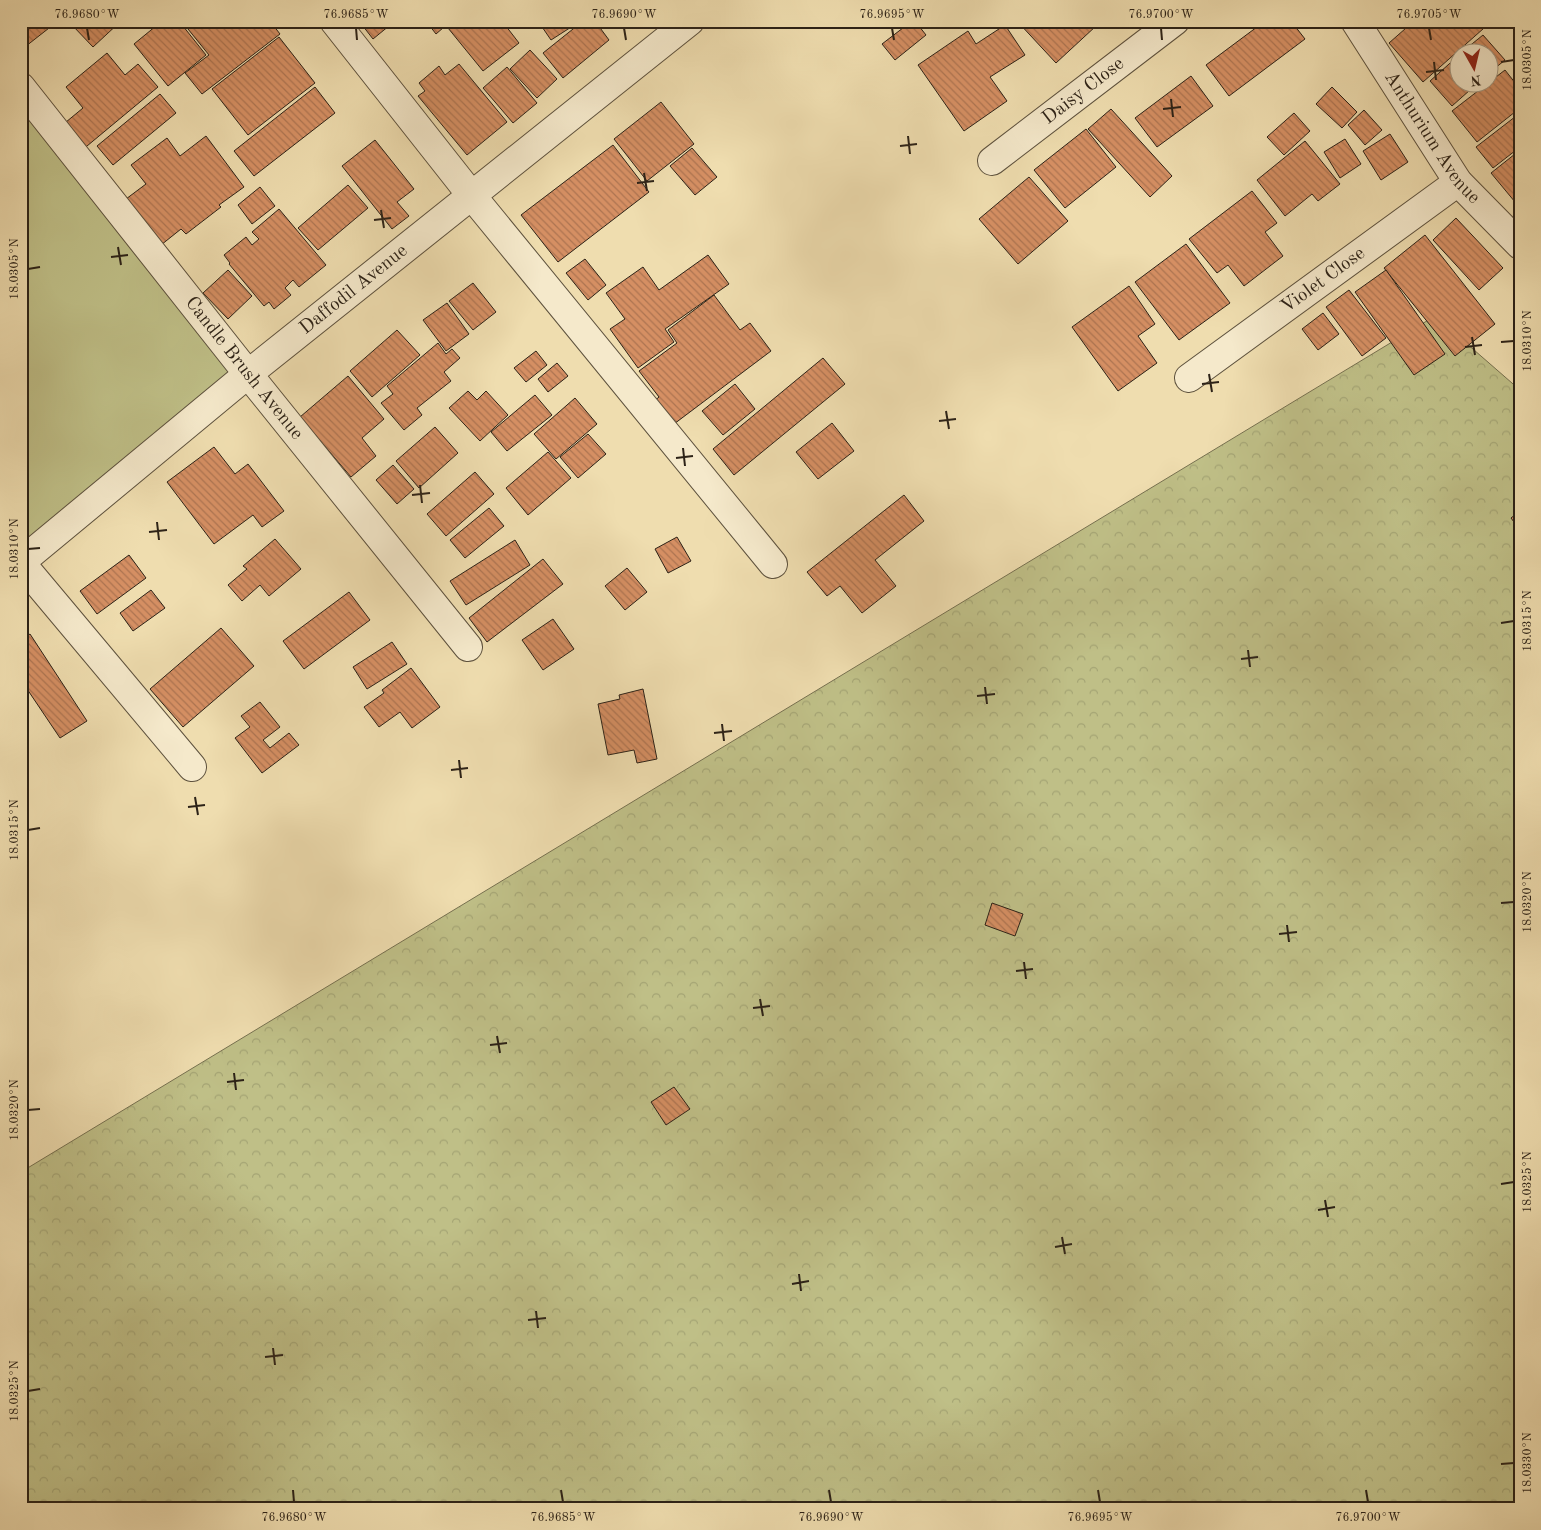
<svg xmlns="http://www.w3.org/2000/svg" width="1541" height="1530" viewBox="0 0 1541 1530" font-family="'Old Standard TT',serif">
  <defs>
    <pattern id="forest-crowns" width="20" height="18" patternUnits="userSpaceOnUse" patternTransform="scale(1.25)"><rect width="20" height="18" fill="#bfbf87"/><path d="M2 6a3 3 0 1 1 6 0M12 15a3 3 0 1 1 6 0" fill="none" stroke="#a4a474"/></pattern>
    <pattern id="building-back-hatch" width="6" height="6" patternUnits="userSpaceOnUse" patternTransform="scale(1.25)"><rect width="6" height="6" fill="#d58f63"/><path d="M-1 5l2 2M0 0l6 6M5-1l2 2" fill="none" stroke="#ad7451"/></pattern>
  </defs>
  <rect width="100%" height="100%" fill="#efddaf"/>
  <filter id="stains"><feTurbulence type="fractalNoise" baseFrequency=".004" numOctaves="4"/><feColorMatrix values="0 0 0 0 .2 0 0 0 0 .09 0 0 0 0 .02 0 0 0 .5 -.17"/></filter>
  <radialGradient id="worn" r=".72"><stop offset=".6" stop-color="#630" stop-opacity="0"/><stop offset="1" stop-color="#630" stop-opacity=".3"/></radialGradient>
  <path fill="#bfbf87" stroke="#76704f" d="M21 100 251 386 36 557 21 539Z"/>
  <path fill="url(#forest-crowns)" stroke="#76704f" d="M1435 316 1520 390V1509H21V1172Z"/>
  <g fill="url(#building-back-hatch)" stroke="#2c2217">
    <path d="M21 21H58L21 50Z"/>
    <path d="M77 21H121L93 47 72 25Z"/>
    <path d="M162 21H179L206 55 168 86 134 44Z"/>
    <path d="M199 21H270L280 34 202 94 185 73 209 55 188 29Z"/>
    <path d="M359 21H395L373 39Z"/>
    <path d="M426 21H451L436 34Z"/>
    <path d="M457 21H502L519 43 483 71 448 28Z"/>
    <path d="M538 21H578L579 22 551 40Z"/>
    <path d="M583 21H595L609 40 563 78 543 53Z"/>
    <path d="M912 21H915L926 35 895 60 882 44Z"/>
    <path d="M1017 21H1092L1096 26 1056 63Z"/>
    <path d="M1265 21H1291L1305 39 1229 96 1206 65Z"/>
    <path d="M1414 21H1492L1423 82 1389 43Z"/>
    <path d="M1005 25 1025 55 990 77 1007 101 964 131 918 65 968 31 976 44Z"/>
    <path d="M1483 35 1505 60 1488 74V52H1462Z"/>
    <path d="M279 37 315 83 248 135 212 89Z"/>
    <path d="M530 50 557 79 537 98 510 69Z"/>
    <path d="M107 53 125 75 138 64 158 87 81 151 60 127 83 108 66 87Z"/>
    <path d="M1458 56V82H1479L1452 106 1430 81Z"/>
    <path d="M459 64 507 122 467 155 418 96 425 91 419 83 439 66 445 75Z"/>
    <path d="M507 67 537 103 513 123 483 88Z"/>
    <path d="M1505 70 1520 89V108L1477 142 1452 111Z"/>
    <path d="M1191 76 1213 106 1157 147 1135 118Z"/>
    <path d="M315 87 335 113 254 176 234 151Z"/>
    <path d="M1332 87 1357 112 1342 128 1316 104Z"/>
    <path d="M160 94 176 113 113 165 97 146Z"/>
    <path d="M661 102 694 144 647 181 614 139Z"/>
    <path d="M1111 109 1172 176 1150 197 1088 129Z"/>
    <path d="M1364 110 1382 130 1365 145 1348 125Z"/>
    <path d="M1294 113 1310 131 1284 155 1267 137Z"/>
    <path d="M1520 113V147L1493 168 1476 147Z"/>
    <path d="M1086 129 1116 167 1065 208 1034 170Z"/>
    <path d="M1390 134 1408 162 1381 180 1363 151Z"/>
    <path d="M206 136 244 187 219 205 221 207 186 234 181 229 161 245 126 199 146 184 131 165 167 138 180 156Z"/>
    <path d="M1345 139 1361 164 1340 178 1324 152Z"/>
    <path d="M375 140 414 189 397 202 409 216 392 229 342 166Z"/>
    <path d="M1305 141 1340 184 1318 201 1312 194 1285 216 1257 180Z"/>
    <path d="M613 145 649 192 558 262 521 215Z"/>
    <path d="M692 148 717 177 695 195 670 166Z"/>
    <path d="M1520 150V208L1491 173Z"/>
    <path d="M1029 177 1068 221 1018 264 979 219Z"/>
    <path d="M348 185 368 208 318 250 298 228Z"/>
    <path d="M260 187 275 206 252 224 238 205Z"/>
    <path d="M1252 191 1277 223 1265 232 1283 256 1244 286 1228 265 1217 273 1189 239Z"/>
    <path d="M279 209 326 265 299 287 293 280 285 288 291 295 274 309 269 302 264 306 229 264 230 263 224 255 246 237 252 245 259 239 252 232Z"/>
    <path d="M1456 218 1503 268 1479 290 1433 240Z"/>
    <path d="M1425 235 1495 324 1455 356 1384 268Z"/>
    <path d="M1186 244 1230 303 1179 340 1135 282Z"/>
    <path d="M708 255 729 284 665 329 674 342 638 368 610 329 625 319 606 293 643 267 659 290Z"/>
    <path d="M585 259 606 285 588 300 566 273Z"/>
    <path d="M228 270 252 296 228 319 203 293Z"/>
    <path d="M1386 270 1445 354 1414 375 1355 292Z"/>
    <path d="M473 283 496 312 473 330 449 301Z"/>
    <path d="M1129 286 1155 324 1138 336 1157 363 1118 391 1072 327Z"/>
    <path d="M1349 290 1386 338 1362 356 1326 307Z"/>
    <path d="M714 295 740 330 750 323 771 351 670 427 652 403 659 397 639 371 677 343 668 330Z"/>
    <path d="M447 303 469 334 446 351 423 320Z"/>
    <path d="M1323 313 1339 334 1318 350 1302 329Z"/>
    <path d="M397 330 420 355 372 397 350 371Z"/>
    <path d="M438 343 446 354 452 349 460 358 444 372 451 381 417 408 422 415 404 430 381 403 393 394 387 386Z"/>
    <path d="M536 351 547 365 526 382 514 368Z"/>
    <path d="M823 358 845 384 734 475 713 449Z"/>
    <path d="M557 363 568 376 548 392 538 379Z"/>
    <path d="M348 376 384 419 362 438 376 456 351 477 300 417Z"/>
    <path d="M735 384 755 409 723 435 702 411Z"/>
    <path d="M468 391 477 400 486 391 508 415 480 441 449 408Z"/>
    <path d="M535 395 552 415 507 451 491 432Z"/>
    <path d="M575 398 597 424 556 459 534 434Z"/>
    <path d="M832 423 854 451 818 479 796 452Z"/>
    <path d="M435 427 458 453 419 488 396 461Z"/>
    <path d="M588 434 606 454 578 478 560 457Z"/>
    <path d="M214 447 235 474 248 464 284 511 262 527 253 515 214 544 167 482Z"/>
    <path d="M548 452 571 478 528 515 506 488Z"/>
    <path d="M393 465 414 489 397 504 376 480Z"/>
    <path d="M475 472 494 494 446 536 427 514Z"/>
    <path d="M904 495 924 521 875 560 896 586 862 613 840 586 827 596 807 572Z"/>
    <path d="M489 508 504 526 465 558 450 540Z"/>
    <path d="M1520 511V530L1511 518Z"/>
    <path d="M677 537 691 561 668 573 655 549Z"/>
    <path d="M275 539 301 569 269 596 260 585 242 601 228 585 247 569 243 566Z"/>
    <path d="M515 540 530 565 466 605 450 581Z"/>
    <path d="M129 555 146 578 97 614 80 591Z"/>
    <path d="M543 559 563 584 487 642 469 618Z"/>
    <path d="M627 568 647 592 625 610 605 586Z"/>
    <path d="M151 590 165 608 133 631 120 613Z"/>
    <path d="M349 592 370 620 304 669 283 641Z"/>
    <path d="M553 619 574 649 543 670 522 640Z"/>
    <path d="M221 628 254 666 183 727 150 689Z"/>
    <path d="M30 634 87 721 60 738 21 680V640Z"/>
    <path d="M392 642 407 664 367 689 353 667Z"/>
    <path d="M411 668 440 707 412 728 400 712 379 727 364 707 384 693 382 690Z"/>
    <path d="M643 689 657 759 637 763 634 750 608 755 598 704 620 699 619 695Z"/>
    <path d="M260 702 280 727 263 740 270 748 289 733 299 745 262 773 235 738 250 727 241 716Z"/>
    <path d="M992 903 1023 914 1015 936 985 925Z"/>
    <path d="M674 1087 690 1109 666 1125 651 1102Z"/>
  </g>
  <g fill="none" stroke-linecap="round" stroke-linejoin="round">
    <g stroke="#5d513d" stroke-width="30">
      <g id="street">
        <path d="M334 21 472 196 773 564"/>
        <path id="s1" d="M1355 21 1458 182 1520 245"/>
        <path id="s2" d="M21 87 248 374 468 647"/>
        <path id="s3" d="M992 161 1175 21"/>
        <path id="s4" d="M1189 378 1458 182"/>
        <path id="s5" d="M21 562 248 374 690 21"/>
        <path d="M21 563 192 767"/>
      </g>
    </g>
    <use href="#street" stroke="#f5e9cb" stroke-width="28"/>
  </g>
  <path fill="none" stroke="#2c2217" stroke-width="2" d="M87 28 89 40M356 28 357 40M624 28 626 40M892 28 894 40M1161 28 1162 40M1429 28 1431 40M1434 62 1436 80M1501 62 1514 60M1426 72 1444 70M1171 99 1173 117M1163 109 1181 107M908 136 910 154M900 146 917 144M644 173 647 191M637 183 654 181M381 210 384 228M374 220 391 218M118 247 121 265M111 257 128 255M28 269 40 267M1472 337 1475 355M1501 342 1514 341M1465 347 1482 345M1209 374 1212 392M1202 384 1219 382M946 411 949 429M939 421 956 419M683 448 685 466M676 458 693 456M420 485 422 503M412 495 430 493M157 522 159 540M149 532 167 530M28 549 40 548M1501 623 1514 621M1248 650 1250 667M1241 659 1258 657M985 687 987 704M977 696 995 694M722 724 724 741M714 733 732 731M459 760 461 778M451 770 468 768M195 797 198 815M188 807 205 805M28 830 40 828M1501 903 1514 902M1287 925 1289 942M1279 934 1297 932M1024 962 1026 979M1016 971 1033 969M760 999 763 1016M753 1008 770 1006M497 1036 500 1053M490 1045 507 1043M234 1073 236 1090M227 1082 244 1080M28 1110 40 1109M1501 1184 1514 1182M1325 1200 1328 1217M1318 1210 1335 1207M1062 1237 1065 1254M1055 1247 1072 1244M799 1274 801 1291M792 1284 809 1281M536 1311 538 1328M528 1320 546 1318M273 1348 275 1365M265 1357 283 1355M28 1391 40 1389M1501 1464 1514 1463M293 1490 294 1502M561 1490 563 1502M829 1490 831 1502M1098 1490 1100 1502M1366 1490 1368 1502"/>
  <g text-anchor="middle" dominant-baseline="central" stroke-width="4.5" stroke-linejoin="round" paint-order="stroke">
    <g font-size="19" fill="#2c2217" stroke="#f5e9cb">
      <text stroke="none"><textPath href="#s3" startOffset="115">Daisy Close</textPath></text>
      <text stroke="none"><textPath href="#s1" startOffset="140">Anthurium Avenue</textPath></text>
      <text stroke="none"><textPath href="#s4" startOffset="166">Violet Close</textPath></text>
      <text stroke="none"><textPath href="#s5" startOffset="430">Daffodil Avenue</textPath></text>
      <text stroke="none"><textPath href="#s2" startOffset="359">Candle Brush Avenue</textPath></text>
    </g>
  </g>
  <rect width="1541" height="1530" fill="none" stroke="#efddaf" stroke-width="55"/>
  <g transform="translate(1474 68) rotate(172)"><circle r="24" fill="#f5e9cb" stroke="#a59983"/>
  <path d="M0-4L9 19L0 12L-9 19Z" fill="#8f2418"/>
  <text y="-8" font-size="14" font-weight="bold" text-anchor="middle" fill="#2c2217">N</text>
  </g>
  <rect x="28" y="28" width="1486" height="1474" fill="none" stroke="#2c2217" stroke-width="2"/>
  <g font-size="12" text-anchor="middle" fill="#2c2217">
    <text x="87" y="18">76.9680°W</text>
    <text x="356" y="18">76.9685°W</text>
    <text x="624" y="18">76.9690°W</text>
    <text x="892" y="18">76.9695°W</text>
    <text x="1161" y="18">76.9700°W</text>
    <text x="1429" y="18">76.9705°W</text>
    <text transform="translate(1527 60) rotate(-90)" y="4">18.0305°N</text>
    <text transform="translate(14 269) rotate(-90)" y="4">18.0305°N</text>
    <text transform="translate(1527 341) rotate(-90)" y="4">18.0310°N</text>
    <text transform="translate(14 549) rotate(-90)" y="4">18.0310°N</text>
    <text transform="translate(1527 621) rotate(-90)" y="4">18.0315°N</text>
    <text transform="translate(14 830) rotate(-90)" y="4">18.0315°N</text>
    <text transform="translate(1527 902) rotate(-90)" y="4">18.0320°N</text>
    <text transform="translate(14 1110) rotate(-90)" y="4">18.0320°N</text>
    <text transform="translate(1527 1182) rotate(-90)" y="4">18.0325°N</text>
    <text transform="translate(14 1391) rotate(-90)" y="4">18.0325°N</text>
    <text transform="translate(1527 1463) rotate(-90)" y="4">18.0330°N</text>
    <text x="294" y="1521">76.9680°W</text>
    <text x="563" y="1521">76.9685°W</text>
    <text x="831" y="1521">76.9690°W</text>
    <text x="1100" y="1521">76.9695°W</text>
    <text x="1368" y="1521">76.9700°W</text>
  </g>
  <rect width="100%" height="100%" filter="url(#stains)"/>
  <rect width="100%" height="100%" fill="url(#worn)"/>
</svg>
